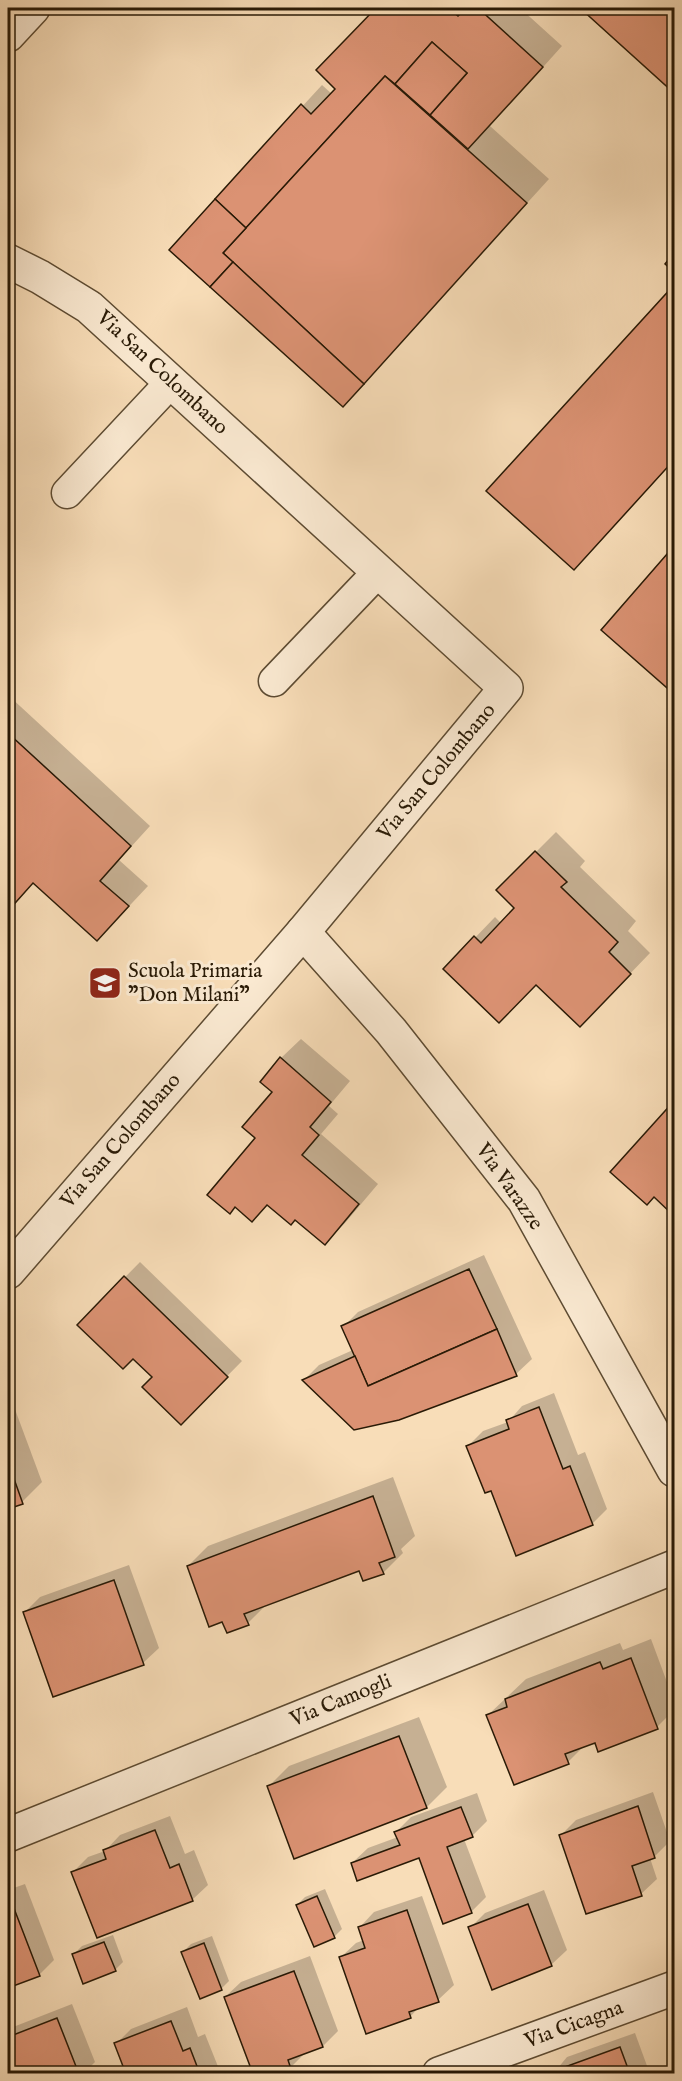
<svg xmlns="http://www.w3.org/2000/svg" width="682" height="2081" viewBox="0 0 682 2081" font-family="'IM FELL English',serif">
  <rect width="100%" height="100%" fill="#f8ddb8"/>
  <filter id="stains"><feTurbulence type="fractalNoise" baseFrequency=".00333" numOctaves="4"/><feColorMatrix values="0 0 0 0 .2 0 0 0 0 .09 0 0 0 0 .02 0 0 0 .5 -.17"/></filter>
  <radialGradient id="worn" r=".72"><stop offset=".6" stop-color="#630" stop-opacity="0"/><stop offset="1" stop-color="#630" stop-opacity=".3"/></radialGradient>
  <g fill="#0003">
    <path d="M378 8H520L562 46 490 126 549 179 378 367 217 199 322 85 332 94 337 89 318 70Z"/>
    <path d="M582 8H674V91Z"/>
    <path d="M674 287V460L574 568 489 491Z"/>
    <path d="M674 549V692L604 630Z"/>
    <path d="M8 695 150 826 119 860 148 886 117 919 34 881 8 910Z"/>
    <path d="M556 832 585 861 580 867 636 921 628 931 650 953 600 1005 537 983 445 969 495 917 502 924 516 908 498 890Z"/>
    <path d="M301 1039 350 1081 329 1106 338 1114 321 1134 378 1184 345 1223 325 1243 257 1138 274 1092 281 1058Z"/>
    <path d="M674 1103V1214L654 1195 612 1172Z"/>
    <path d="M484 1255 532 1359 516 1374 398 1419 304 1380 319 1365 353 1350 343 1327 358 1312Z"/>
    <path d="M140 1262 242 1361 181 1423 154 1377 133 1357 79 1324Z"/>
    <path d="M554 1393 578 1455 585 1452 607 1509 592 1524 492 1489 468 1446 483 1431 508 1422 522 1406Z"/>
    <path d="M13 1404 42 1482 22 1502 8 1508V1406Z"/>
    <path d="M393 1477 415 1536 401 1549 403 1553 383 1573 360 1569 268 1603 248 1623 188 1566 208 1546Z"/>
    <path d="M129 1565 159 1648 143 1663 24 1613 40 1597Z"/>
    <path d="M651 1639 674 1701V1710L657 1727 585 1745 568 1762 488 1715 526 1679 620 1643 623 1650Z"/>
    <path d="M419 1717 447 1787 427 1807 269 1786 289 1766Z"/>
    <path d="M653 1792 670 1841 655 1856 650 1858 657 1879 641 1894 561 1835 576 1820Z"/>
    <path d="M477 1793 487 1821 472 1836 464 1839 486 1897 471 1912 420 1856 352 1863 368 1848 398 1837 396 1832 411 1817Z"/>
    <path d="M170 1816 185 1854 194 1850 208 1885 192 1900 73 1872 88 1857 105 1851 120 1835Z"/>
    <path d="M25 1884 54 1960 39 1975 8 1987V1890Z"/>
    <path d="M325 1889 342 1929 334 1937 297 1905 305 1897Z"/>
    <path d="M544 1890 567 1950 551 1965 470 1928 485 1913Z"/>
    <path d="M422 1896 454 1985 438 2000 420 2006 410 2017 340 1958 356 1943 364 1940 359 1928 374 1912Z"/>
    <path d="M113 1935 123 1962 115 1970 74 1954 82 1946Z"/>
    <path d="M212 1936 229 1981 221 1989 183 1952 191 1944Z"/>
    <path d="M310 1956 338 2031 323 2046 306 2052 291 2067 274 2074 225 1997 241 1982Z"/>
    <path d="M72 2004 95 2062 83 2074H8V2029Z"/>
    <path d="M187 2007 198 2037 205 2034 221 2074H128L116 2044 131 2029Z"/>
    <path d="M635 2033 650 2074H553L567 2057Z"/>
  </g>
  <g fill="#db9273" stroke="#291a06" stroke-width="1.5">
    <path d="M376 8H448L458 16 466 8H478L543 67 468 149 430 115 467 73 432 42 395 84 385 76 246 228 215 199 301 104 311 114 335 89 316 70Z"/>
    <path d="M580 8H674V93Z"/>
    <path d="M432 42 467 73 430 115 395 84Z"/>
    <path d="M385 76 527 203 364 384 223 253Z"/>
    <path d="M215 199 246 228 223 253 233 262 210 287 169 250Z"/>
    <path d="M674 253V272L665 264Z"/>
    <path d="M233 262 364 384 343 407 210 287Z"/>
    <path d="M674 285V460L574 570 486 491Z"/>
    <path d="M674 546V694L601 630Z"/>
    <path d="M8 733 131 846 100 881 129 906 97 941 33 883 8 911Z"/>
    <path d="M535 851 567 882 561 887 618 942 609 952 631 974 580 1027 536 985 499 1023 443 969 474 936 481 943 514 908 496 890Z"/>
    <path d="M280 1057 331 1102 310 1127 319 1135 302 1155 359 1204 325 1245 295 1220 291 1225 267 1205 252 1222 235 1207 230 1214 207 1195 255 1138 242 1127 272 1092 260 1082Z"/>
    <path d="M674 1101V1216L654 1197 647 1205 610 1172Z"/>
    <path d="M469 1269 497 1329 368 1386 341 1326Z"/>
    <path d="M124 1276 228 1377 181 1425 142 1387 152 1377 133 1359 123 1369 77 1325Z"/>
    <path d="M497 1329 517 1376 399 1420 354 1430 302 1380 355 1356 368 1386Z"/>
    <path d="M539 1407 563 1469 570 1466 593 1525 516 1556 491 1491 485 1493 466 1446 509 1429 506 1420Z"/>
    <path d="M8 1462 23 1504 8 1509Z"/>
    <path d="M373 1496 395 1557 379 1563 384 1574 363 1581 359 1571 244 1614 249 1625 227 1633 222 1622 209 1627 187 1566Z"/>
    <path d="M114 1580 144 1665 53 1697 23 1612Z"/>
    <path d="M631 1658 658 1729 598 1752 595 1743 565 1754 569 1764 514 1785 486 1715 507 1707 505 1699 600 1662 603 1669Z"/>
    <path d="M399 1736 427 1808 294 1859 267 1786Z"/>
    <path d="M638 1806 655 1858 632 1866 642 1896 586 1914 559 1835Z"/>
    <path d="M461 1807 473 1837 447 1847 472 1913 443 1924 419 1858 357 1881 351 1863 400 1845 394 1832Z"/>
    <path d="M155 1830 170 1868 179 1864 193 1901 97 1938 71 1872 106 1859 103 1850Z"/>
    <path d="M317 1896 335 1938 314 1947 296 1905Z"/>
    <path d="M10 1898 40 1976 8 1988V1899Z"/>
    <path d="M528 1904 552 1966 492 1990 468 1927Z"/>
    <path d="M407 1910 439 2002 409 2012 411 2018 366 2034 339 1957 365 1948 358 1927Z"/>
    <path d="M104 1942 116 1971 83 1984 72 1954Z"/>
    <path d="M204 1943 222 1990 200 1999 181 1952Z"/>
    <path d="M294 1971 323 2047 288 2060 291 2069 278 2074H253L224 1997Z"/>
    <path d="M57 2018 79 2074H8V2037Z"/>
    <path d="M171 2021 183 2051 190 2048 200 2074H126L114 2043Z"/>
    <path d="M620 2047 630 2074H551V2072Z"/>
  </g>
  <g fill="none" stroke-linecap="round" stroke-linejoin="round">
    <g stroke="#5d4b32" stroke-width="33">
      <g id="service">
        <path d="M67 493 171 382"/>
        <path d="M274 681 378 572"/>
      </g>
    </g>
    <g stroke="#5d4b32" stroke-width="36">
      <g id="minor">
        <path d="M8 35 33 8"/>
        <path d="M8 261 40 277 89 307 506 688 303 932 8 1272"/>
        <path d="M303 932 391 1031 524 1200 674 1470"/>
        <path d="M8 1835 674 1567"/>
        <path d="M439 2074 674 1988"/>
      </g>
    </g>
    <use href="#service" stroke="#fae9d1" stroke-width="30"/>
    <use href="#minor" stroke="#fae9d1" stroke-width="33"/>
  </g>
  <defs>
    <g id="school-square" transform="scale(1.725)"><rect x="-9" y="-9" width="18" height="18" rx="4" fill="#8f2418" stroke="#fae9d1"/><path d="M0-5L7-2L0 1L-7-2ZM-4 1L0 2.5L4 1V4Q0 6-4 4Z" fill="#fff"/></g>
  </defs>
  <g fill-rule="evenodd">
    <use href="#school-square" x="105" y="983"/>
  </g>
  <g text-anchor="middle" dominant-baseline="central" stroke-width="6" stroke-linejoin="round" paint-order="stroke">
    <g font-size="21" fill="#291a06" stroke="#fae9d1">
      <text transform="translate(162 373) rotate(43)">Via San Colombano</text>
      <text transform="translate(437 772) rotate(-50)">Via San Colombano</text>
      <text transform="translate(121 1141) rotate(-49)">Via San Colombano</text>
      <text transform="translate(509 1187) rotate(55)">Via Varazze</text>
      <text transform="translate(341 1701) rotate(-22)">Via Camogli</text>
      <text transform="translate(574 2025) rotate(-20)">Via Cicagna</text>
    </g>
    <g font-size="21" fill="#291a06" stroke="#fae9d1" text-anchor="start">
      <text x="128" y="971">Scuola Primaria<tspan x="128" dy="24">"Don Milani"</tspan></text>
    </g>
  </g>
  <rect width="682" height="2081" fill="none" stroke="#f8ddb8" stroke-width="30"/>
  <rect x="9" y="9" width="664" height="2063" fill="none" stroke="#291a06" stroke-width="3"/>
  <rect x="15" y="15" width="652" height="2051" fill="none" stroke="#291a06" stroke-width="1.5"/>
  <rect width="100%" height="100%" filter="url(#stains)"/>
  <rect width="100%" height="100%" fill="url(#worn)"/>
</svg>
